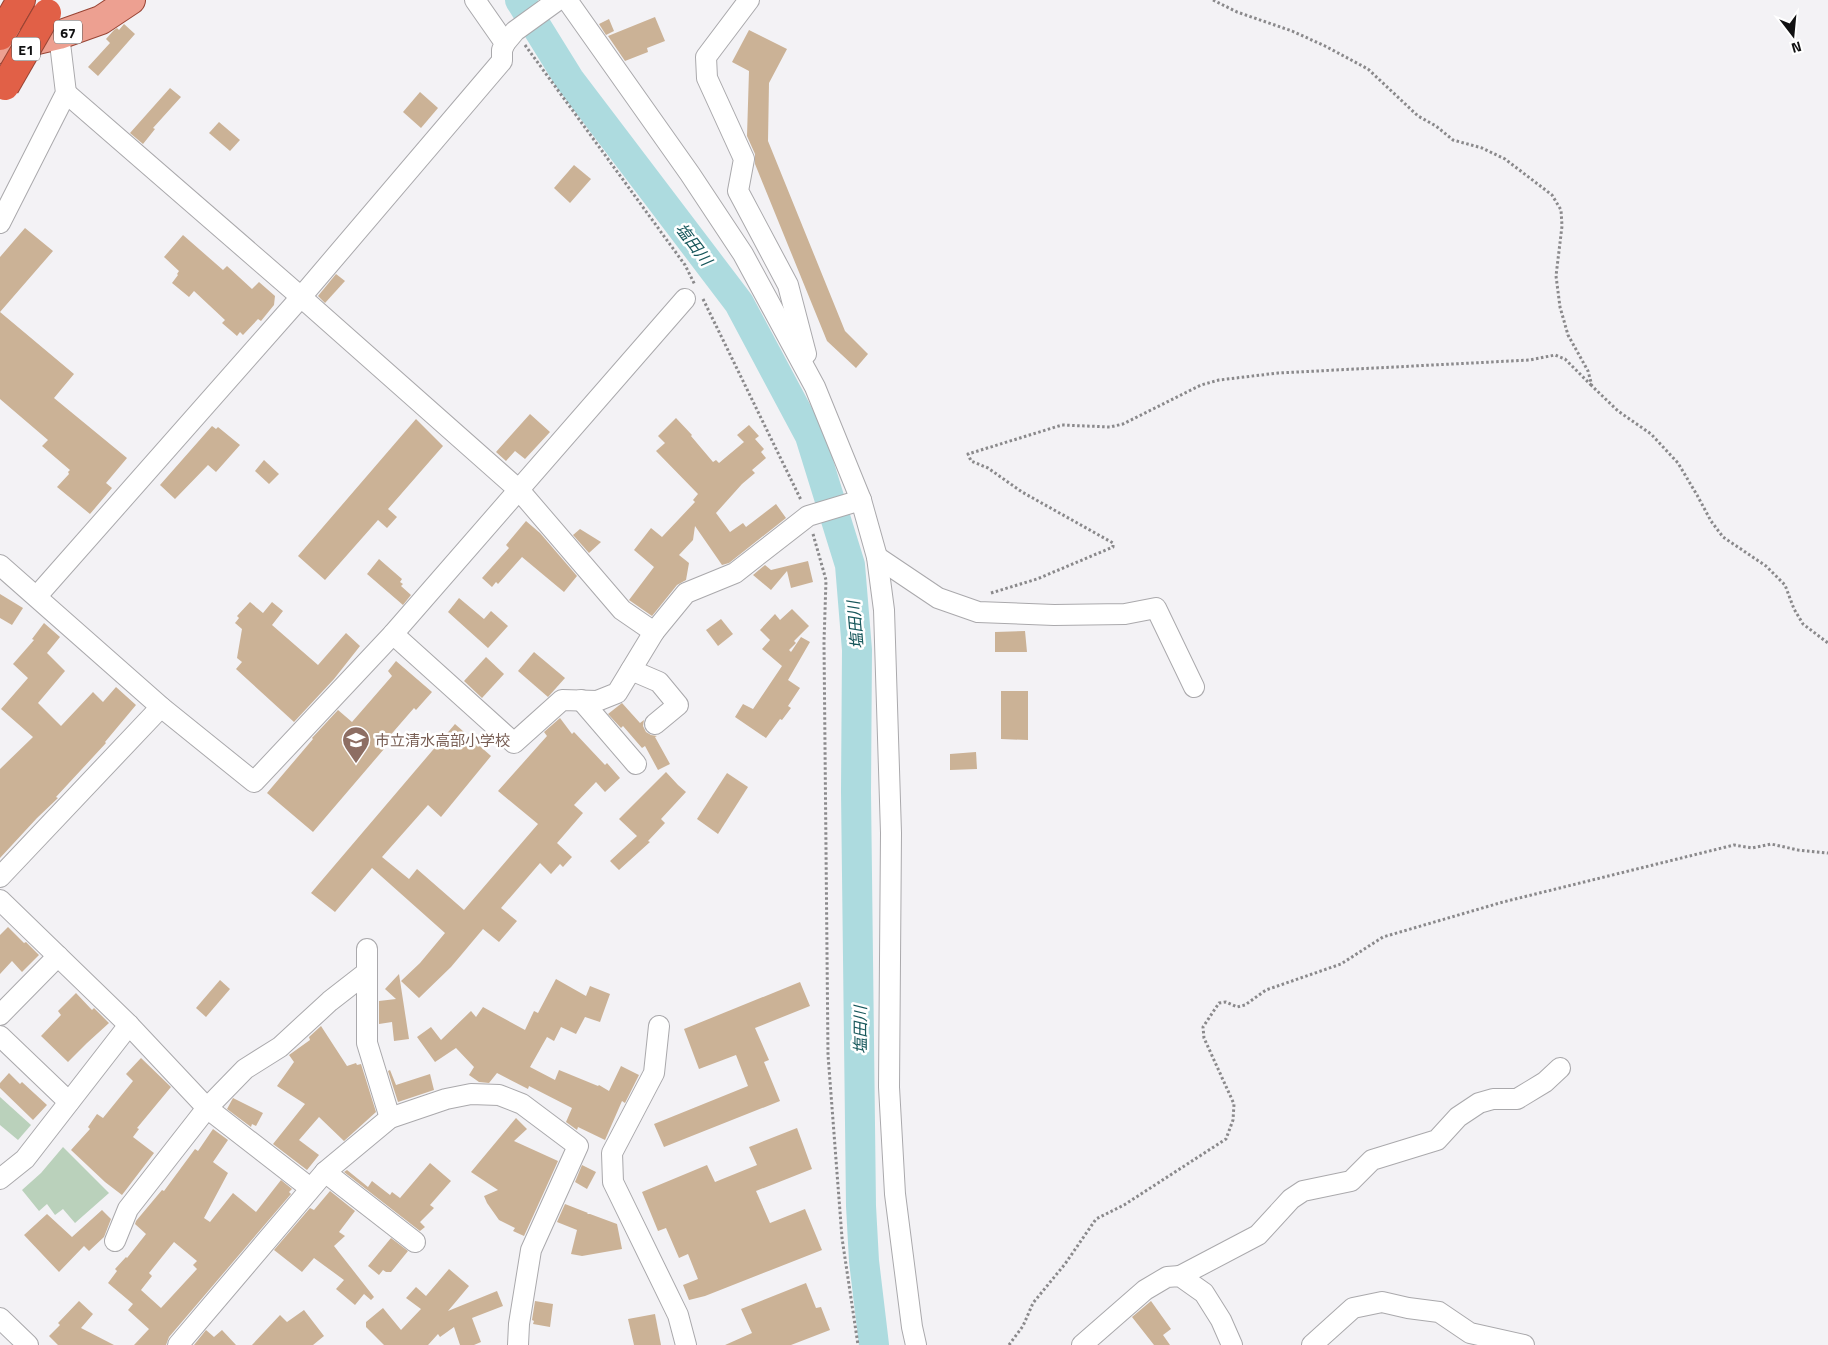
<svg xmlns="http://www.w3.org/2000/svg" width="1828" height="1345" viewBox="0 0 1828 1345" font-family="'Titillium Web','Noto Sans JP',sans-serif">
  <rect width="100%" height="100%" fill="#f3f2f5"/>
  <g fill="#bad1bb">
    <path d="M0 1097 31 1125 18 1140 0 1125Z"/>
    <path d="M63 1147 109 1193 75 1223 63 1209 55 1215 47 1204 39 1211 22 1190 41 1173Z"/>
  </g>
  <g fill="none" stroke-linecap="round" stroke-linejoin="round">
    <path stroke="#addbdf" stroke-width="30" d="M520 0 569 79 739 303 810 436 850 565 857 650 856 792 861 1206 864 1261 874 1345"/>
  </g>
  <g fill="#cbb296" fill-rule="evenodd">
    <path d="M655 17 665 41 647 48 648 52 625 61 608 36Z"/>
    <path d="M609 19 614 31 606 35 599 24Z"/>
    <path d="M124 24 135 34 98 76 88 67 110 43 106 39 114 30 117 28 119 30Z"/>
    <path d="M749 30 787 49 769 83 768 141 845 331 868 354 856 368 827 341 755 164V154L747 136 749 71 732 62Z"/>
    <path d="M170 88 181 97 153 128 155 129 143 144 130 133Z"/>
    <path d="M420 92 438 108 421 128 403 112Z"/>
    <path d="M219 122 240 140 230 151 209 133Z"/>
    <path d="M574 165 591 179 570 203 554 188Z"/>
    <path d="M25 228 53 251 0 312 74 374 54 398 127 458 106 483 112 488 90 514 57 487 69 474 68 472 70 470 42 446 48 440 0 399V257Z"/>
    <path d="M183 235 223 270 227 266 252 289 259 282 275 296 274 305 261 321 258 319 243 335 240 332 237 336 222 323 225 320 194 291 189 297 172 283 178 275 177 274 179 271 164 257Z"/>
    <path d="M336 274 345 281 325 303 318 296Z"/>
    <path d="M530 414 550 432 525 459 515 451 506 461 496 452Z"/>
    <path d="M676 418 692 435 691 436 713 462 716 460 719 463 744 442 737 435 749 425 759 436 755 439 764 449 761 452 766 458 752 470 755 473 742 484 716 513 730 532 743 523 746 527 776 504 786 518 729 563 722 565 695 526 693 540 679 555 689 563 686 580 677 585 652 616 629 600 654 567 634 550 651 528 662 537 695 502 693 500 698 494 656 451 665 443 658 436Z"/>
    <path d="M416 419 443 446 388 509 397 517 387 528 378 520 325 580 298 556Z"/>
    <path d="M212 426 216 429 218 427 240 445 216 472 208 465 175 499 160 485Z"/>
    <path d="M264 460 279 474 269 484 255 471Z"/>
    <path d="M526 521 540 533 577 576 564 592 522 557 498 584 496 582 492 587 482 578 509 548 506 545Z"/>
    <path d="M580 529 601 542 589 553 573 535Z"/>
    <path d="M379 559 402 579 400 582 403 584 401 586 411 595 403 605 367 574Z"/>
    <path d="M808 561 813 582 791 588 787 571 771 590 753 575 765 565 771 570Z"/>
    <path d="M0 594 23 608 12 625 0 618Z"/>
    <path d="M459 598 484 619 491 611 508 626 488 648 448 612Z"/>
    <path d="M250 602 263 613 272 602 283 611 272 625 318 665 346 633 360 646 334 679 294 722 236 669 242 662 237 658 242 629 235 623 239 618 237 616Z"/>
    <path d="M792 609 809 626 794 641 796 643 789 650 791 652 801 637 810 642 788 680 800 688 788 706 791 708 782 720 780 719 766 738 735 717 743 704 753 709 782 666 762 649 770 640 760 630 775 614 780 620Z"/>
    <path d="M721 619 733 634 718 646 706 630Z"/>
    <path d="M44 623 60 637 47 653 65 671 38 703 61 726 93 692 103 702 116 687 136 705 105 742 106 743 56 797 58 798 37 818 0 858V769L33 737 1 709 28 678 13 664 34 640 32 639Z"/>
    <path d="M1025 631 1027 652H995V632Z"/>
    <path d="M534 652 565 678 548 697 518 671Z"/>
    <path d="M486 657 504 674 482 698 464 681Z"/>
    <path d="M396 661 432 692 416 710 414 708 381 746 384 749 313 832 267 793 313 739 312 738 338 710 352 722 392 676 388 671Z"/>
    <path d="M1001 691H1028V740L1001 739Z"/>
    <path d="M622 703 640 723 644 720 643 726 646 732 651 735 657 736 655 737 670 764 658 770 645 746 642 748 623 726 621 728 608 714Z"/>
    <path d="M560 718 572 734 574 732 605 765 607 763 620 778 605 792 596 782 574 805 583 813 557 843 572 857 563 867 560 864 551 874 540 863 501 908 517 921 499 942 483 929 451 967 419 998 401 981 420 963 445 933 372 868 335 912 311 893 455 724 491 756 441 817 428 805 382 857 409 879 417 869 464 910 538 824 498 791 547 736 544 732Z"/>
    <path d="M976 752 977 769 950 770V754Z"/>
    <path d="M666 772 678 785 686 792 661 819 665 823 648 841 650 842 619 870 610 861 637 836 619 819Z"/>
    <path d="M727 773 748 787 718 834 697 819Z"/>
    <path d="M8 927 24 943 26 942 39 955 22 972 12 961 0 974V935Z"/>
    <path d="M399 974 409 1039 394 1041 392 1022 379 1024V1001L396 999 385 989Z"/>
    <path d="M556 979 586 996 590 986 610 994 600 1022 585 1017 576 1034 561 1027 554 1041 547 1037 530 1067 555 1080 559 1070 598 1086 599 1085 609 1091 621 1066 639 1075 625 1103 622 1101 605 1140 578 1127 577 1130 566 1122 572 1108 529 1086 528 1089 497 1073 489 1083 479 1082 469 1075 474 1067 456 1048 435 1062 417 1037 431 1027 441 1040 471 1011 476 1017 483 1007 525 1030 534 1011 538 1013Z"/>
    <path d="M220 980 230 989 206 1017 196 1008Z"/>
    <path d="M800 982 810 1006 755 1028 769 1060 764 1062 780 1101 664 1147 654 1124 748 1086 736 1055 699 1069 684 1029Z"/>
    <path d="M76 993 92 1010 94 1008 109 1023 87 1043 68 1062 41 1036 61 1015 58 1011Z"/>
    <path d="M321 1026 347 1066 356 1063 357 1065 361 1064 376 1112 344 1141 319 1117 299 1140 319 1155 307 1170 273 1144 305 1104 277 1086 294 1062 289 1055 310 1040 309 1037Z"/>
    <path d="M141 1058 171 1087 137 1128 139 1129 133 1137 154 1153 122 1195 105 1182 71 1150 90 1129 88 1127 97 1114 103 1118 133 1081 126 1074Z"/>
    <path d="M390 1070 396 1085 430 1074 434 1090 398 1102 388 1071Z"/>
    <path d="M9 1073 20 1084 22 1082 47 1105 33 1120 0 1088V1083Z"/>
    <path d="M233 1098 263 1113 256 1126 252 1124 251 1127 227 1109Z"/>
    <path d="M516 1118 527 1129 514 1141 558 1161 524 1236 513 1231 515 1228 499 1220 487 1203 484 1196 498 1190 471 1172Z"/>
    <path d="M797 1128 812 1169 756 1191 770 1223 805 1209 822 1250 705 1296 689 1300 683 1285 698 1279 688 1254 679 1258 666 1228 658 1231 642 1192 707 1165 715 1182 757 1165 749 1147Z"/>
    <path d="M213 1129 228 1140 213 1162 228 1173 204 1218 210 1222 233 1193 256 1212 281 1180 292 1189 289 1192 291 1194 169 1337 166 1345H134L149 1329 128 1310 133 1304 108 1283 117 1271 115 1269 126 1257 127 1258 146 1234 135 1224 136 1221 162 1190 164 1191 195 1149 198 1151ZM174 1242 197 1261 193 1265 197 1269 161 1308 141 1290 152 1276 149 1273Z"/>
    <path d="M430 1163 451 1181 430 1205 434 1208 420 1222 425 1227 420 1231 344 1172 347 1170 368 1187 372 1181 390 1195 392 1192 400 1198Z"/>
    <path d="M582 1165 596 1172 587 1189 575 1182Z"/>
    <path d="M330 1191 355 1211 339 1232 345 1236 334 1246 374 1297 371 1300 364 1294 355 1305 336 1289 344 1280 314 1258 302 1272 274 1250 310 1208 314 1210Z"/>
    <path d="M565 1204 588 1213 587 1214H590L617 1224 622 1249 582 1256 571 1254 577 1230 557 1222Z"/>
    <path d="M102 1210 111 1219 104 1237 89 1251 84 1246 59 1272 24 1235 47 1214 72 1237Z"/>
    <path d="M391 1238 408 1251 391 1272H386L383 1270 379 1275 368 1266Z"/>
    <path d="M449 1269 469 1286 448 1311 497 1291 503 1306 472 1318 481 1342 474 1345H460L454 1327 440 1337 438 1334 428 1345H384L366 1327V1322L383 1308 401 1330 421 1309 406 1298 416 1287 426 1296Z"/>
    <path d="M806 1283 816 1308 821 1307 830 1330 791 1345H725L752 1333 741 1309Z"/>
    <path d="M79 1301 93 1314 81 1328 114 1345H58L49 1336 60 1325 58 1323Z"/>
    <path d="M535 1301 553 1304 550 1327 533 1324 534 1321 532 1320Z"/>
    <path d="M1151 1301 1171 1329 1163 1335 1170 1345H1154L1132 1317Z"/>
    <path d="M304 1310 324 1336 313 1345H252L280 1315 287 1322Z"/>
    <path d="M655 1314 661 1345H634L628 1319Z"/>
    <path d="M206 1330 214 1337 222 1330 236 1345H194Z"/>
  </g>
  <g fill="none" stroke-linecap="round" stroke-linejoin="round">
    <g stroke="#aaa9ac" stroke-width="22">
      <g id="street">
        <path d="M567 0 690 174 743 254 815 387 861 500 877 557 884 610 891 833 889 1087 895 1194 912 1327 916 1345"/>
        <path d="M749 0 706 57 707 78 744 159 738 191 788 285 806 354"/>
        <path d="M505 43 515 31 558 0"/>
        <path d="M66 93 301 297 519 490 622 610 654 632 686 593 735 573 808 516 861 500"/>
        <path d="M0 223 66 93 59 35"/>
        <path d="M877 557 938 598 978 612 1054 615 1125 614 1156 608 1194 687"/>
        <path d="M0 565 161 707 254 782 393 634 685 299"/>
        <path d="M37 596 301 297 502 61V50L505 43 475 0"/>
        <path d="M393 634 514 743 562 700 597 701 617 693 654 632"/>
        <path d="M631 670 659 682 678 705 655 724"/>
        <path d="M581 700 636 764"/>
        <path d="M0 877 161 707"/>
        <path d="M0 900 129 1025 207 1108 310 1188"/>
        <path d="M367 949V1043L390 1118"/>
        <path d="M0 1015 58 956"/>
        <path d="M659 1026 654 1073 612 1153 613 1182 678 1315 686 1345"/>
        <path d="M0 1036 69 1102"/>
        <path d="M325 1172 415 1242"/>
        <path d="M0 1179 25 1159 129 1025"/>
        <path d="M115 1241 128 1209 207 1108 245 1069 280 1047 330 1001 366 973"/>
        <path d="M1180 1276 1258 1235 1291 1199 1303 1191 1351 1181 1372 1160 1437 1140 1458 1117 1479 1103 1493 1099H1517L1545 1082 1560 1068"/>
        <path d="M0 1318 28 1345"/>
        <path d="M178 1345 325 1172 390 1118 446 1099 471 1094 499 1095 522 1104 578 1146 531 1250 519 1324 518 1345"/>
        <path d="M1082 1345 1145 1290 1167 1277 1180 1276 1204 1293 1221 1320 1232 1345"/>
        <path d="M1312 1345 1353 1308 1382 1302 1408 1308 1439 1312 1470 1333 1524 1345"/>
      </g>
    </g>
    <g stroke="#984434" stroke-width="30">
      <path id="primary" d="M0 49 59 35 101 20 131 0"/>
    </g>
    <g stroke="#984434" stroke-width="30">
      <path id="highway" d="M0 36 21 0"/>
    </g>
    <g stroke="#8a898b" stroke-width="3" stroke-dasharray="2.5 2.5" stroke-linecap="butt">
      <path d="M1213 0 1237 12 1292 31 1325 46 1368 69 1418 116 1436 126 1453 140 1482 148 1505 159 1552 195 1561 210 1562 226 1556 276 1560 307 1568 335 1588 371 1592 386 1618 411 1651 434 1678 463 1697 495 1711 521 1723 537 1766 566 1785 585 1794 609 1803 624 1828 643"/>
      <path d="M525 45 685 265 695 285"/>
      <path d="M703 299 801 500"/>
      <path d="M813 534 826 580 824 642 828 1055 842 1238 858 1345"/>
      <path d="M991 593 1037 579 1113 547V543L1022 492 988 468 971 461 968 454 1062 425 1110 427 1123 424 1201 385 1219 380 1278 373 1530 360 1555 355 1565 359 1592 386"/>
      <path d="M1009 1345 1023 1326 1033 1303 1065 1264 1096 1219 1124 1205 1226 1139 1233 1120 1234 1104 1204 1038 1203 1027 1219 1003 1226 1002 1237 1007 1245 1005 1266 990 1341 964 1383 937 1503 902 1734 845 1752 848 1771 844 1798 850 1828 853"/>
    </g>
    <use href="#street" stroke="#fff" stroke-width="20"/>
    <use href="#primary" stroke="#eda091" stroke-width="28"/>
    <use href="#highway" stroke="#e16047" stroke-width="28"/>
    <g stroke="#984434" stroke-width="30" stroke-linecap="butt">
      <path id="highway-bridge" d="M5 86 47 13"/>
    </g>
    <use href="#highway-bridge" stroke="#e16047" stroke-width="28"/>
  </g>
  <defs>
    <g id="school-pin" transform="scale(1.4375)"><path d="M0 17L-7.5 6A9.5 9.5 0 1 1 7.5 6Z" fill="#8d6e63" stroke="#fff"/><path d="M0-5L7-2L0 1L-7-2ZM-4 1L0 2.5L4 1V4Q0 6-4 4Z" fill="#fff"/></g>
  </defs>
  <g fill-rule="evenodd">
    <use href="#school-pin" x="356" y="740"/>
  </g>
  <g text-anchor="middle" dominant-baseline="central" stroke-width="5" stroke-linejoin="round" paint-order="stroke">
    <g fill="#fff" stroke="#585859" stroke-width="1">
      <rect x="54" y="20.5" width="28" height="23" rx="4"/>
      <rect x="12" y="37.5" width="28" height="23" rx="4"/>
    </g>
    <g font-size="14" font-weight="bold" fill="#111112">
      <text x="68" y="32">67</text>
      <text x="26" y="49">E1</text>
    </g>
    <g font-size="15" fill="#785e54" stroke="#fff" text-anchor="start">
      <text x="375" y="740">市立清水高部小学校</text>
    </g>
    <g font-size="16" font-style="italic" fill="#17575b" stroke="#fff">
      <text transform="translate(694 244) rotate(53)">塩田川</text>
      <text transform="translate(855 625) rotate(-95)">塩田川</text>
      <text transform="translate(860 1030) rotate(-90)">塩田川</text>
    </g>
  </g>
  <g transform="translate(1793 35) rotate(164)" stroke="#ffffff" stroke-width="4" paint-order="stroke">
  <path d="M0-4L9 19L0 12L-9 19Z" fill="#111112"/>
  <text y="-8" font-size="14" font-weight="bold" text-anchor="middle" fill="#111112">N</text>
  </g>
</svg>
